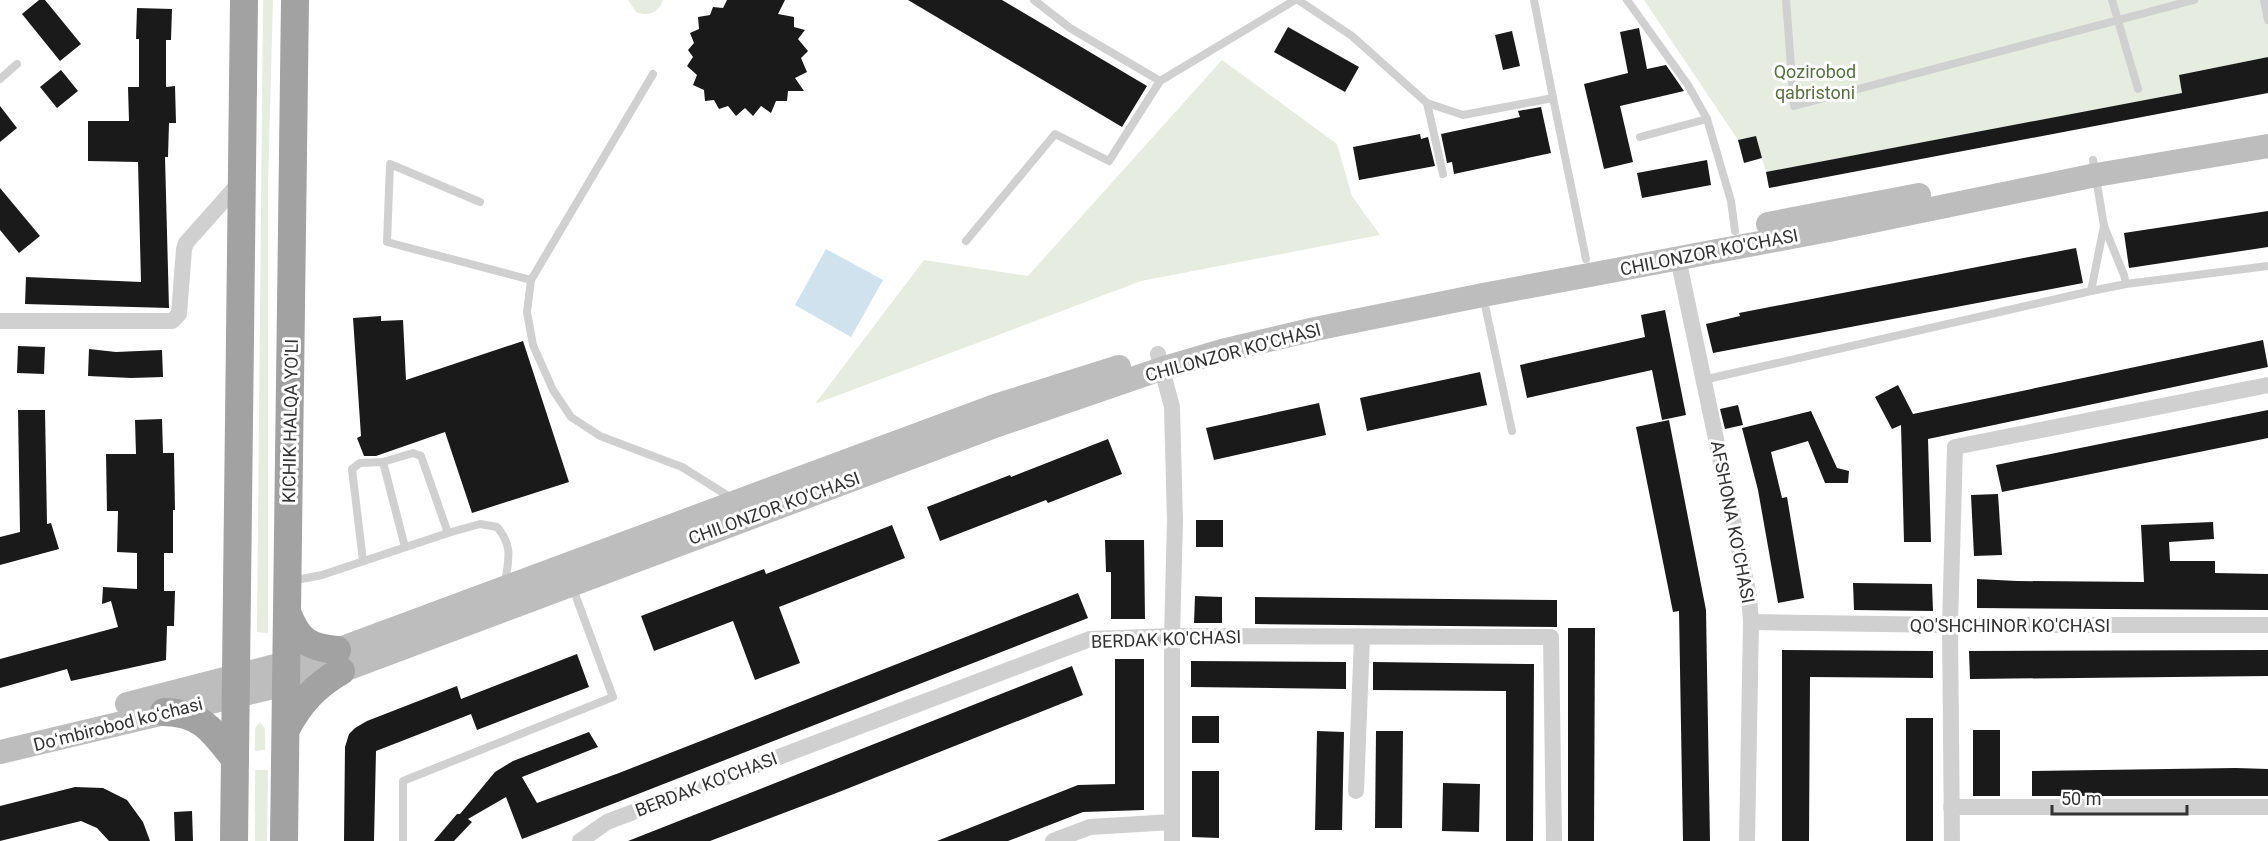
<svg xmlns="http://www.w3.org/2000/svg" width="2268" height="841" viewBox="0 0 2268 841" font-family="Roboto,sans-serif">
  <rect width="100%" height="100%" fill="#fff"/>
  <g fill="#e6ecdf">
    <path d="M263 0H273L268 183V633L257 632Z"/>
    <path d="M628 0H663C659 13 648 17 636 12Z"/>
    <path d="M1644 0H2268V57L2179 75 2182 93 1766 172 1756 136 1738 140Z"/>
    <path d="M1222 60 1337 144 1352 196 1380 235 1141 281 815 404 924 260 1028 276Z"/>
    <path d="M260 722 265 729V750L255 751V728Z"/>
    <path d="M255 770H268L267 841H255Z"/>
  </g>
  <path fill="#cfe2ee" d="M826 249 883 280 851 337 795 305Z"/>
  <g fill="#1a1a1a">
    <path d="M39 0H45L81 44 60 61 22 14Z"/>
    <path d="M727 0H785L778 14 794 17V27L805 30 798 39 808 51 801 58 807 72 795 78 804 91H788L787 101H776L771 113 761 106 753 116 745 108 736 116 728 106 719 109 714 100 705 101 704 90 693 85 697 75 687 66 693 57 688 50 694 43 690 33 699 29 698 17 710 15 713 7 723 8Z"/>
    <path d="M908 0H1002L1147 86 1122 127Z"/>
    <path d="M137 8 172 9 171 40H166V87L175 86 176 123H169L168 157H165L169 308 25 304 26 277 141 282 138 162 88 161V121H129L128 87H139V39H136Z"/>
    <path d="M1288 27 1359 67 1345 92 1274 52Z"/>
    <path d="M1639 28 1647 69 1666 65 1684 91 1620 106 1633 162 1604 169 1584 84 1628 73 1620 32Z"/>
    <path d="M1512 31 1520 66 1503 70 1495 35Z"/>
    <path d="M2268 57V93L1769 188 1766 172 2182 93 2179 75Z"/>
    <path d="M61 70 78 91 57 108 40 87Z"/>
    <path d="M0 106 17 128 0 142Z"/>
    <path d="M1541 107 1551 153 1454 174 1452 162 1447 163 1441 134 1520 117 1518 111Z"/>
    <path d="M1420 134 1421 139 1428 137 1435 166 1359 180 1353 147Z"/>
    <path d="M1756 136 1762 158 1744 163 1738 140Z"/>
    <path d="M1707 160 1711 185 1642 198 1637 173Z"/>
    <path d="M0 188 40 236 19 253 0 230Z"/>
    <path d="M2268 211V247L2129 268 2124 233Z"/>
    <path d="M2076 248 2083 283 1713 353 1706 324 1740 316 1739 313Z"/>
    <path d="M1665 310 1686 415 1662 420 1652 370 1527 398 1520 365 1645 337 1641 315Z"/>
    <path d="M381 316V321L403 320 406 380 523 341 569 482 472 513 445 432 376 456H364L357 438 361 436 353 318Z"/>
    <path d="M2263 340 2268 367 1928 439 1931 542H1904L1901 425 1892 429 1875 397 1898 385 1913 414Z"/>
    <path d="M18 346 45 347 44 374 17 373Z"/>
    <path d="M89 349 116 352 162 350 163 377 131 378 88 376Z"/>
    <path d="M1480 372 1487 405 1367 431 1360 398Z"/>
    <path d="M1319 403 1326 435 1214 460 1206 428Z"/>
    <path d="M1738 405 1743 425 1725 429 1720 409Z"/>
    <path d="M18 410H45L47 524 51 523 59 549 0 565V537L20 532Z"/>
    <path d="M2268 410V438L2002 492 1996 465Z"/>
    <path d="M1811 411 1837 468 1849 471 1848 483H1825L1808 441 1771 452 1782 498 1787 497 1804 598 1778 603 1758 490 1742 428Z"/>
    <path d="M162 419 163 453H174L175 510H173V553H164V591H175L174 626H167L166 660 71 681 67 669 0 688V659L118 627 111 601 102 604 103 587 137 589V553L117 552 118 511H107L106 454H136L135 420Z"/>
    <path d="M1669 420 1706 610 1710 841H1683L1679 611 1673 612 1636 427Z"/>
    <path d="M1108 439 1122 474 1048 503 1046 500 940 541 927 507 1010 475 1011 477Z"/>
    <path d="M1998 494 2002 555 1974 556 1971 495Z"/>
    <rect x="1196" y="520" width="27" height="27"/>
    <path d="M2213 522 2214 539 2169 542 2170 561H2215V573L2268 574V610L1977 608V579L2017 581 2144 582 2141 525Z"/>
    <path d="M892 525 905 558 779 607 800 663 755 680 733 621 654 651 641 616 764 569 766 574Z"/>
    <path d="M1105 540H1144L1145 619H1111V572H1106Z"/>
    <path d="M1853 583 1932 584 1933 611 1854 610Z"/>
    <path d="M1078 593 1088 618 592 812 522 839 506 797 468 819 472 822 454 841H434L457 814H460L495 772 513 761 589 732 598 747 522 777 537 803 619 773Z"/>
    <path d="M1195 596 1222 597V623H1194Z"/>
    <path d="M1255 597 1557 600V627L1255 624Z"/>
    <path d="M1568 628H1595L1594 841H1568Z"/>
    <path d="M1782 650 1933 651V678L1810 677 1809 841H1782Z"/>
    <path d="M2268 650V676L1970 679 1969 651Z"/>
    <path d="M577 654 589 687 477 730 471 714 376 751 374 841H344L345 747 349 734 355 728 367 721 457 686 461 699Z"/>
    <path d="M1115 659H1144V810L1083 812 1008 841H937L1078 785 1115 784Z"/>
    <path d="M1191 661 1346 662V689L1191 687Z"/>
    <path d="M1373 662 1534 664 1533 841H1506V691L1373 690Z"/>
    <path d="M1072 666 1083 695 839 792 710 841H628Z"/>
    <rect x="1192" y="716" width="27" height="27"/>
    <rect x="1906" y="718" width="27" height="123"/>
    <rect x="1973" y="730" width="27" height="66"/>
    <path d="M1317 731 1344 732 1342 830H1315Z"/>
    <path d="M1376 731H1403L1402 828H1375Z"/>
    <path d="M2236 768 2268 769V796H2032V771Z"/>
    <path d="M1192 771H1219V838L1192 837Z"/>
    <path d="M1443 783 1480 784 1479 832 1442 831Z"/>
    <path d="M75 787 103 788 127 800 143 822 150 841H109L97 828 81 821 0 841V806Z"/>
    <path d="M192 811 193 841H175L174 812Z"/>
  </g>
  <g fill="none" stroke-linecap="round" stroke-linejoin="round">
    <g stroke="#d0d0d0" stroke-width="8">
      <path d="M1034 0 1070 28 1160 81 1295 0"/>
      <path d="M1298 0 1352 36 1427 103 1463 115 1553 98 1586 259"/>
      <path d="M1534 0 1553 98"/>
      <path d="M1627 0 1688 85 1707 119"/>
      <path d="M1786 0 1794 106 2194 0"/>
      <path d="M2112 0 2138 89"/>
      <path d="M2264 0 2268 20"/>
      <path d="M653 74 531 280 527 312 533 345 553 390 571 417 600 436 682 467 733 499"/>
      <path d="M0 79 17 64"/>
      <path d="M1427 103 1443 174"/>
      <path d="M1640 137 1707 119 1731 201 1735 231"/>
      <path d="M2093 160 2104 226 2124 275 2126 284"/>
      <path d="M480 202 390 164 387 242 531 280"/>
      <path d="M966 241 1055 134 1109 161 1160 81"/>
      <path d="M2091 291 2104 226"/>
      <path d="M1483 296 1512 431"/>
      <path d="M1703 380 2091 291 2126 284 2268 266"/>
      <path d="M383 462 405 547"/>
      <path d="M363 561 352 469 360 463 383 462 413 453 421 456 448 533"/>
      <path d="M291 581 322 575 448 533 480 524 497 527C514 547 508 560 505 584"/>
      <path d="M403 841V781L613 697 572 586"/>
    </g>
    <g stroke="#d0d0d0" stroke-width="16">
      <path d="M1678 258 1749 596 1751 622 1747 841"/>
      <path d="M0 321H172L179 314 184 249 186 243 242 180"/>
      <path d="M1158 354 1172 407 1175 521 1172 636V841"/>
      <path d="M1751 622 1950 625H2268"/>
      <path d="M1356 791 1362 637"/>
      <path d="M1951 807H2268"/>
      <path d="M580 841 607 822 1090 639 1172 636 1551 637 1554 841"/>
      <path d="M1053 841 1090 827 1172 822"/>
      <path d="M1952 841 1950 625 1955 447 2268 385"/>
    </g>
    <g stroke="#bdbdbd" stroke-width="24">
      <path d="M1768 224 1919 195"/>
      <path d="M127 704 337 650 995 406 1119 367"/>
      <path d="M0 752 341 671 992 427 1161 369 1222 351 1315 329 1483 295 1834 229 2096 175 2268 146"/>
    </g>
    <g stroke="#a2a2a2" stroke-width="28">
      <path d="M287 612C298 640 307 647 337 650"/>
      <path d="M164 712C203 713 213 732 235 759"/>
      <path d="M286 729C300 703 315 686 341 671"/>
      <path d="M234 841 244 0"/>
      <path d="M284 841 295 0"/>
    </g>
  </g>
  <g text-anchor="middle" dominant-baseline="central" stroke-width="6" stroke-linejoin="round" paint-order="stroke">
    <g font-size="18" fill="#56703f" stroke="#fff">
      <text x="1815" y="71">Qozirobod<tspan x="1815" dy="21">qabristoni</tspan></text>
    </g>
    <g font-size="18" fill="#333" stroke="#fff">
      <text transform="translate(1709 252) rotate(-11)">CHILONZOR KO'CHASI</text>
      <text transform="translate(1233 352) rotate(-15)">CHILONZOR KO'CHASI</text>
      <text transform="translate(290 421) rotate(-89)">KICHIK HALQA YO'LI</text>
      <text transform="translate(774 508) rotate(-20)">CHILONZOR KO'CHASI</text>
      <text transform="translate(1733 522) rotate(79)">AFSHONA KO'CHASI</text>
      <text x="2010" y="625">QO'SHCHINOR KO'CHASI</text>
      <text transform="translate(1166 639) rotate(-2)">BERDAK KO'CHASI</text>
      <text transform="translate(118 724) rotate(-14)">Doʻmbirobod koʻchasi</text>
      <text transform="translate(706 784) rotate(-21)">BERDAK KO'CHASI</text>
    </g>
  </g>
  <path d="M2052 805v9h135v-9" fill="none" stroke="#333333" stroke-width="3"/>
  <text x="2061" y="805" font-size="18" fill="#333333" stroke="#ffffff" stroke-width="4.5" paint-order="stroke">50 m</text>
</svg>
